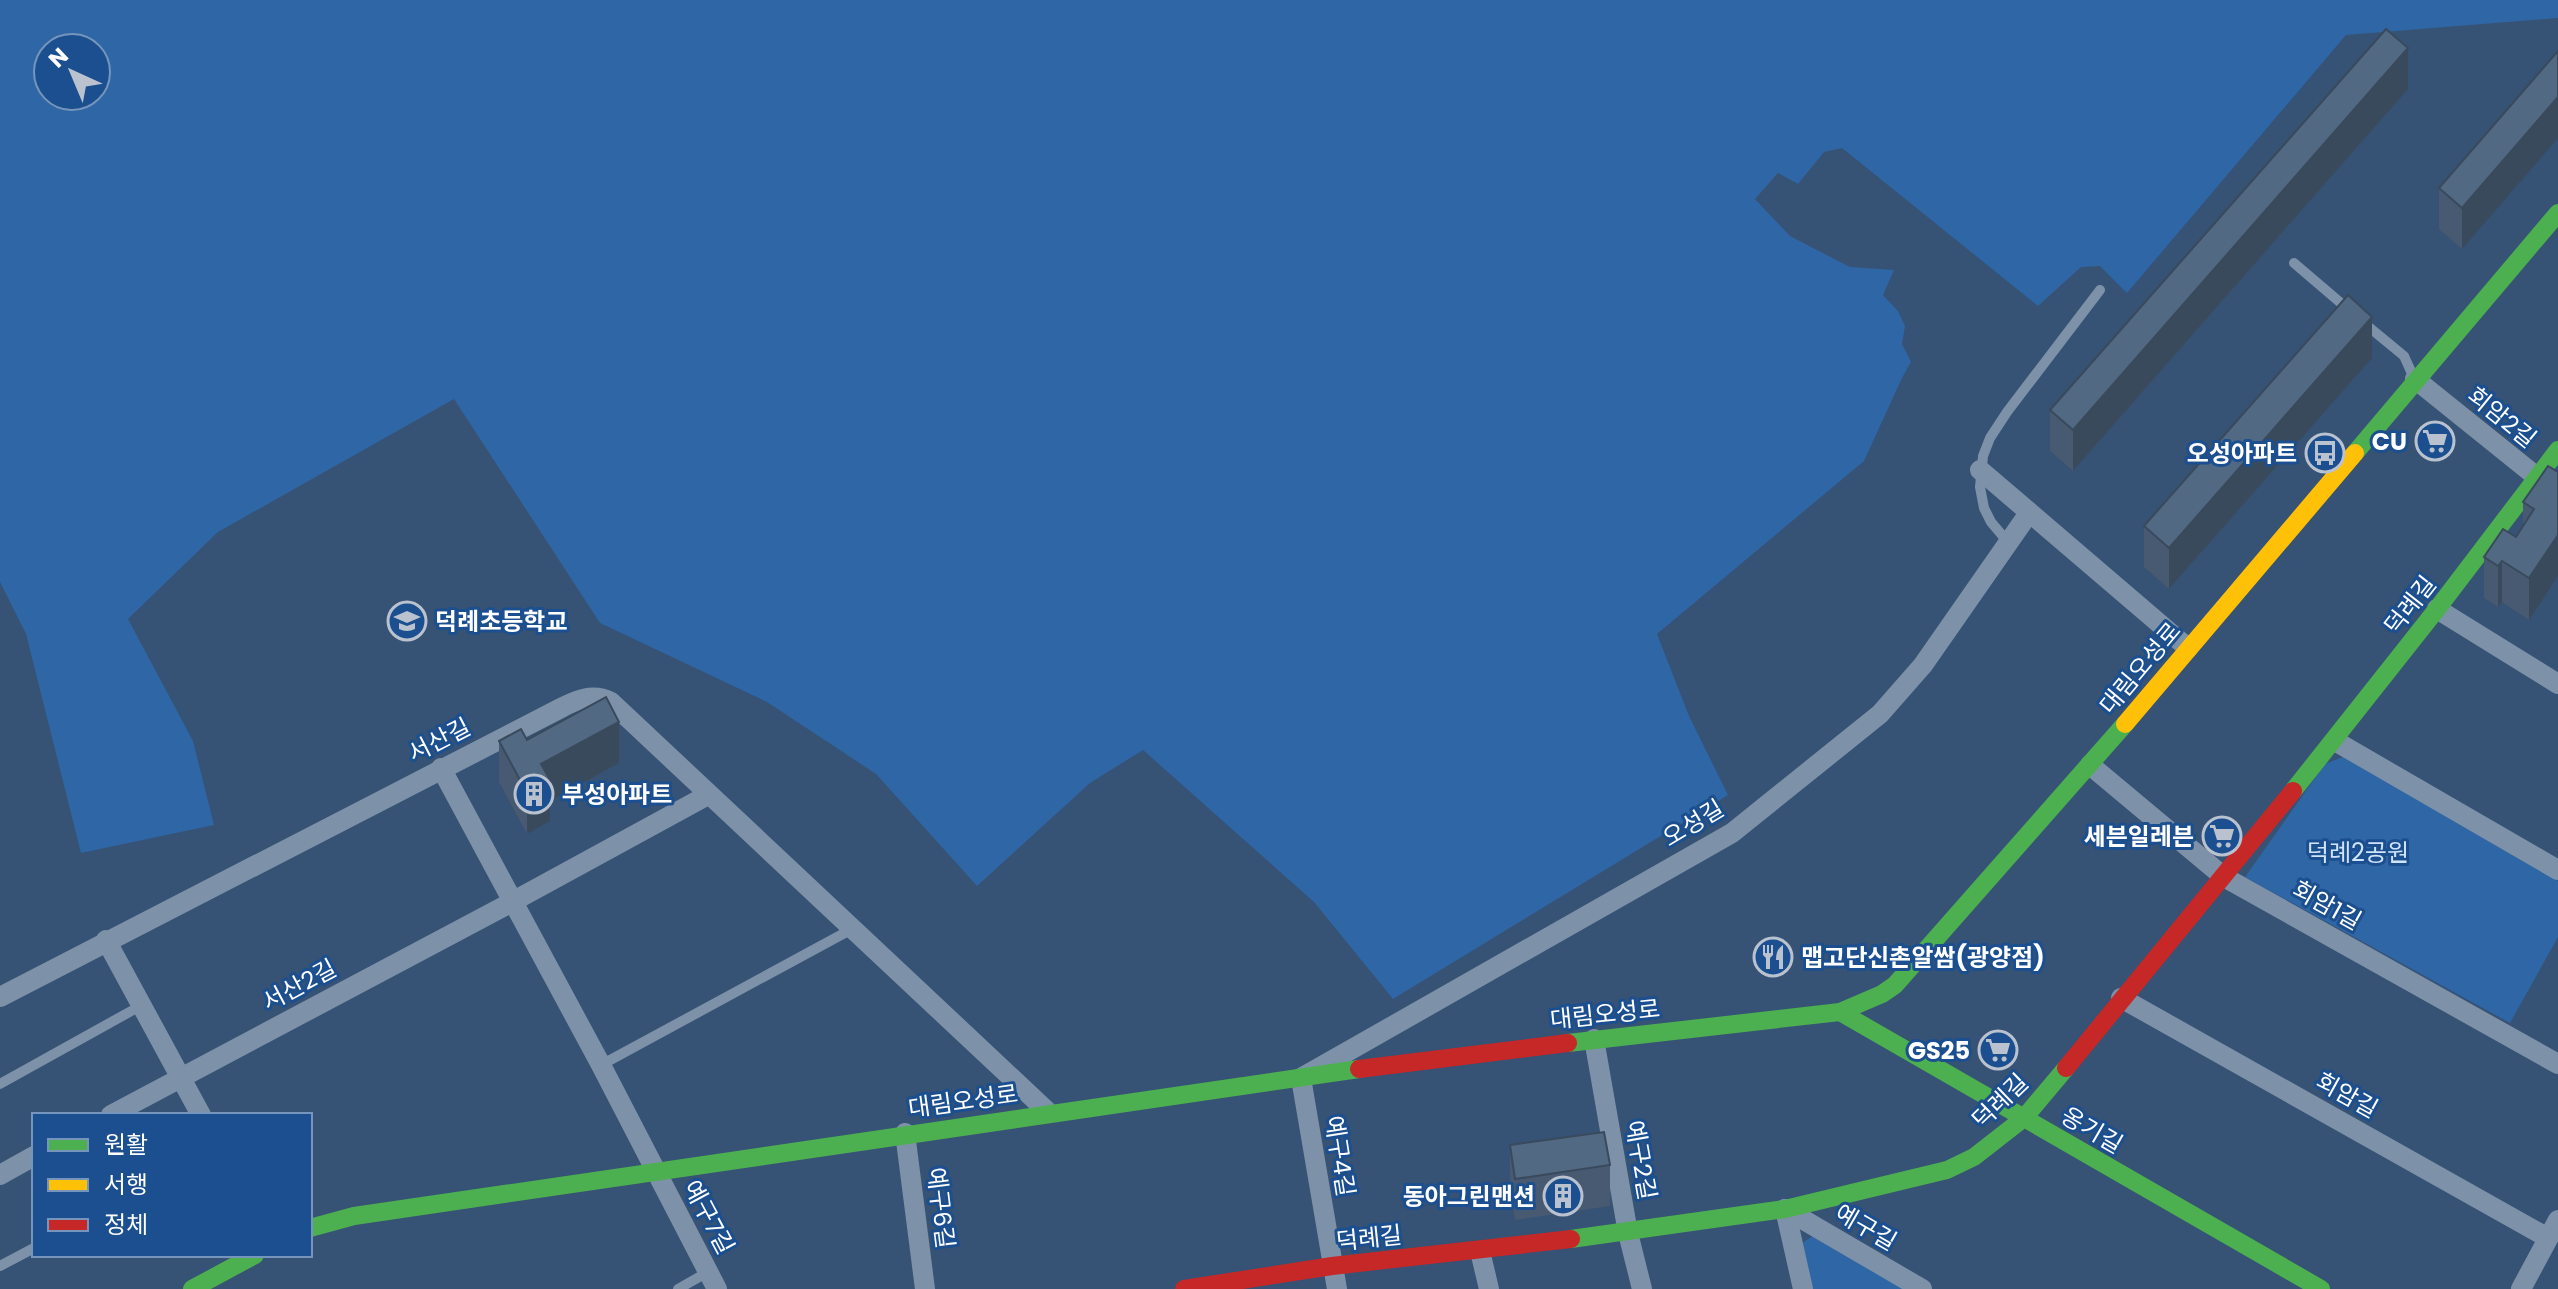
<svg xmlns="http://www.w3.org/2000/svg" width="2558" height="1289" viewBox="0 0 2558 1289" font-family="Poppins,'Noto Sans KR',sans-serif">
  <rect width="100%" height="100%" fill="#365274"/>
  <g fill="#2f66a5" fill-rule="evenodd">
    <path d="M0 0H2558V18L2346 35 2127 293 2100 266 2081 267 2038 306 1842 148 1824 152 1798 184 1778 173 1755 199 1790 236 1850 267 1894 270 1883 295 1898 311 1905 326 1902 344 1911 362 1902 378 1864 461 1657 634 1689 716 1728 795 1393 999 1314 902 1143 750 1090 783 977 886 876 774 767 702 600 623 454 399 218 532 128 619 193 741 214 825 81 853 26 634 0 582ZM48 48H96V96H48Z"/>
    <path d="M2345 756 2558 881V937L2510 1023 2245 877 2325 764Z"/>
    <path d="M1813 1236 1908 1289H1810L1799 1245Z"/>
  </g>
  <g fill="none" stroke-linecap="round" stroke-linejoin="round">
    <g stroke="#7d92a8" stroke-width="10">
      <path d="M2294 263 2349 310"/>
      <path d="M2364 323 2404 356 2414 378"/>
      <path d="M2007 541 1991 522 1984 508 1980 487 1983 456 1990 438 2007 412 2100 290"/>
      <path d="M601 1065 852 929"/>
      <path d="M0 1084 142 1005"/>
      <path d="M0 1266 34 1248"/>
      <path d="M678 1289 708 1272"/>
    </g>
    <g stroke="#7d92a8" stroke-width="20">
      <path d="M2415 379 2558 494"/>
      <path d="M1980 470 2188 648"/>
      <path d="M2437 609 2558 684"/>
      <path d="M2335 741 2558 870"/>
      <path d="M2090 765 2224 877 2558 1064"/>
      <path d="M441 768 601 1065 717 1289"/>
      <path d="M106 940 201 1115"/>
      <path d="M0 997 561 708C578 699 593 693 611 702L1049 1113"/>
      <path d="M2121 998 2548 1238"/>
      <path d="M1594 1039 1628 1233 1642 1289"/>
      <path d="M111 1115 512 902 708 795"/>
      <path d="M905 1133 925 1289"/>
      <path d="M0 1175 34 1156"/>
      <path d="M1785 1209 1922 1289"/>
      <path d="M1785 1209 1803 1289"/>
      <path d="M1480 1251 1489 1289"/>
      <path d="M1337 1289 1301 1078 1732 833 1880 714 1923 665 2029 513"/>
      <path d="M2521 1289 2558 1220"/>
    </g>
    <g stroke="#4caf50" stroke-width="18">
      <path d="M2355 453 2558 213"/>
      <path d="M2293 791 2437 609 2558 450"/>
      <path d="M1840 1012 2321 1289"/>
      <path d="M1568 1043 1840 1012 1882 994 1895 985 2125 724"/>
      <path d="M310 1228 354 1216 1359 1069"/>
      <path d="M1571 1239 1785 1209 1947 1170 1974 1157 2024 1118 2066 1068"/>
      <path d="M192 1289 255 1255"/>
    </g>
    <path stroke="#ffc107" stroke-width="18" d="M2125 724 2355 453"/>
    <g stroke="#c62828" stroke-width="18">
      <path d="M2066 1068 2293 791"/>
      <path d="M1359 1069 1568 1043"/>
      <path d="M1184 1289 1332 1266 1571 1239"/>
    </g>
  </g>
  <g fill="#475a72">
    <path d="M2558 51 2462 249 2439 229V188Z"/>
    <path d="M2408 89 2073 471 2050 451V410Z"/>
    <path d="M2372 358 2169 589 2144 567V526Z"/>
    <path d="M2548 466 2529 620 2502 602 2498 607 2484 598V557L2516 537 2523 526V502Z"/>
    <path d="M527 740 619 763 550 801V821L527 834 499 782V741Z"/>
    <path d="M1510 1145 1610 1165V1206L1515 1220 1510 1186Z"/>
  </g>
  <g fill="#394a5c">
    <path d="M2408 48V89L2073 471V430Z"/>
    <path d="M2558 97V138L2462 249V208Z"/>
    <path d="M2372 317V358L2169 589V548Z"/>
    <path d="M2558 535V576L2529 620V578Z"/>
    <path d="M2502 561V602L2498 607V566Z"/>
    <path d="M619 722V763L550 801V821L527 834V793L541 764Z"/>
  </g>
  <g fill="#526984" stroke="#394a5c" stroke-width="2">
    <path d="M2386 29 2408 48 2073 430 2050 410Z"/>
    <path d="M2558 51V97L2462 208 2439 188Z"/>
    <path d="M2348 295 2372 317 2169 548 2144 526Z"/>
    <path d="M2548 466 2558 472V535L2529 578 2502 561 2498 566 2484 557 2503 529 2516 537 2534 509 2523 502Z"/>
    <path d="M606 697 619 722 541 764 550 780 527 793 499 741 521 729 527 740Z"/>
    <path d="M1604 1132 1610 1165 1515 1179 1510 1145Z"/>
  </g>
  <defs>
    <g id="supermarket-ring" transform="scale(2)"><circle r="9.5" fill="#1b4f8f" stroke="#b9c2ce" stroke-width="1.5"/><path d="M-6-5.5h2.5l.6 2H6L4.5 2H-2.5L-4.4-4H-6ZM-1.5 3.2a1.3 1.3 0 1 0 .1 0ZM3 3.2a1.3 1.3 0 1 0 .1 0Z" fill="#b9c2ce"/></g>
    <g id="bus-ring" transform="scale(2)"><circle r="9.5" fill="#1b4f8f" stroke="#b9c2ce" stroke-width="1.5"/><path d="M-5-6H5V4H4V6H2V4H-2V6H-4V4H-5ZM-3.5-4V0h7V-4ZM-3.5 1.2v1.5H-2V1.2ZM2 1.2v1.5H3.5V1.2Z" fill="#b9c2ce"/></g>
    <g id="school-ring" transform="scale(2)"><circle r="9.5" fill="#1b4f8f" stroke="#b9c2ce" stroke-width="1.5"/><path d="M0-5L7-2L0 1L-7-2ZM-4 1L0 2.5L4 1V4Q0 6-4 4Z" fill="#b9c2ce"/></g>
    <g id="building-ring" transform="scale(2)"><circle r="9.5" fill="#1b4f8f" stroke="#b9c2ce" stroke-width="1.5"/><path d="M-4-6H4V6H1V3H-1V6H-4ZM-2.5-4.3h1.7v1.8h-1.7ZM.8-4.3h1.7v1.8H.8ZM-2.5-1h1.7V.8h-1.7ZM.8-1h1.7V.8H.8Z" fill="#b9c2ce"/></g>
    <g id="restaurant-ring" transform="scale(2)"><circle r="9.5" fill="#1b4f8f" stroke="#b9c2ce" stroke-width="1.5"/><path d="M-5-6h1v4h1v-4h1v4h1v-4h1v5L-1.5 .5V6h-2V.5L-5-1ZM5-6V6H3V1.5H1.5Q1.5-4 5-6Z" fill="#b9c2ce"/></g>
  </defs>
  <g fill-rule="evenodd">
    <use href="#supermarket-ring" x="2435" y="441"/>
    <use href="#bus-ring" x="2325" y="453"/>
    <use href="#school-ring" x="407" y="621"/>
    <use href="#building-ring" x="534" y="794"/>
    <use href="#supermarket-ring" x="2222" y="836"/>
    <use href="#restaurant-ring" x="1773" y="957"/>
    <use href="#supermarket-ring" x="1998" y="1050"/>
    <use href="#building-ring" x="1563" y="1196"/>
  </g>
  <g text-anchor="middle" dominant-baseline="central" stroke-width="6" stroke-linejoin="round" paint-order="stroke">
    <g font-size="24" fill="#fff" stroke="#1b4f8f">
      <text transform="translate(2502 417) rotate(39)">회암2길</text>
      <text transform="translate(2410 605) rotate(-52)">덕례길</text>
      <text transform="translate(2140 668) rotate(-50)">대림오성로</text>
      <text transform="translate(439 740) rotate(-27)">서산길</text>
      <text transform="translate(1693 823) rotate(-31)">오성길</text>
      <text transform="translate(2327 905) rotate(29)">회암1길</text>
      <text transform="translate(299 985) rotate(-28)">서산2길</text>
      <text transform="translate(1605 1014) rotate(-6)">대림오성로</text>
      <text transform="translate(2347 1095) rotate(29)">회암길</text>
      <text transform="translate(963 1101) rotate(-8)">대림오성로</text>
      <text transform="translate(2000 1101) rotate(-44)">덕례길</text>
      <text transform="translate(2092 1130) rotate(30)">옹기길</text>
      <text transform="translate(1340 1156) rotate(81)">예구4길</text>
      <text transform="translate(1641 1160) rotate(80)">예구2길</text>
      <text transform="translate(941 1208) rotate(83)">예구6길</text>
      <text transform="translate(709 1217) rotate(62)">예구7길</text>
      <text transform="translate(1866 1227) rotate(30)">예구길</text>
      <text transform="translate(1369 1238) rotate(-6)">덕례길</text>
    </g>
    <g font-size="24" font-weight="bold" fill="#fff" stroke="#1b4f8f" text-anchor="end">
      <text x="2407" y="441">CU</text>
      <text x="2297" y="453">오성아파트</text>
      <text x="435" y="621" text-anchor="start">덕례초등학교</text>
      <text x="562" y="794" text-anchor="start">부성아파트</text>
      <text x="2194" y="836">세븐일레븐</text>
      <text x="1801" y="957" text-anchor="start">맵고단신촌알쌈(광양점)</text>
      <text x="1970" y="1050">GS25</text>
      <text x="1535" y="1196">동아그린맨션</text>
    </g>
    <g font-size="24" fill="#cfe3fa" stroke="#1b4f8f">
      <text x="2358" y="852">덕례2공원</text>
    </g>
  </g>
  <rect x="32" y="1113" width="280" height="144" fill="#1b4f8f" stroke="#7695bc" stroke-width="2"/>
  <rect x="48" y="1139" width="40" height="12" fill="#4caf50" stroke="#7695bc" stroke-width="2"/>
  <text x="104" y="1153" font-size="24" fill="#ffffff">원활</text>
  <rect x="48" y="1179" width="40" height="12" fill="#ffc107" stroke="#7695bc" stroke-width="2"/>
  <text x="104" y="1193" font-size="24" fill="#ffffff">서행</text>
  <rect x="48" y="1219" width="40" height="12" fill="#c62828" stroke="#7695bc" stroke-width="2"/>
  <text x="104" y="1233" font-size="24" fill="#ffffff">정체</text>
  <g transform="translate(72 72) rotate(316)"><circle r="38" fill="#1b4f8f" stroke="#7695bc" stroke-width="2"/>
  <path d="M0-6L14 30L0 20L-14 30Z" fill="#b9c2ce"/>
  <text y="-12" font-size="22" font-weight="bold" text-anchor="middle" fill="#ffffff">N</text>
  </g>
</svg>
